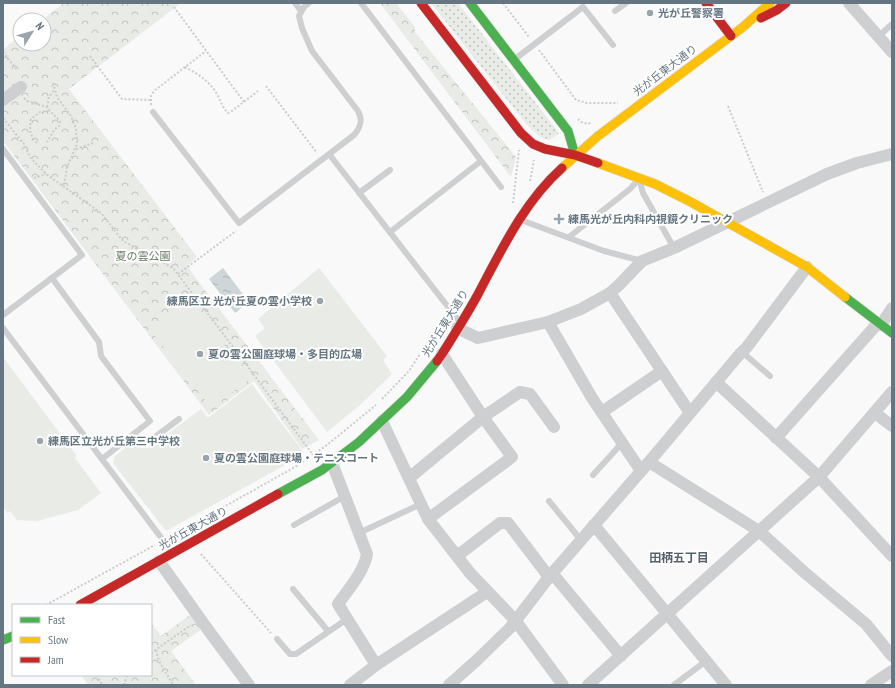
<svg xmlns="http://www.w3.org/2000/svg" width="895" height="688" viewBox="0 0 895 688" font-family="'PT Sans Narrow','Noto Sans JP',sans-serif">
  <defs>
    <pattern id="grass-dots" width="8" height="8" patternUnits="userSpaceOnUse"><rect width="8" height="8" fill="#e8ebe6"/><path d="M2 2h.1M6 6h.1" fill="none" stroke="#c0c3c0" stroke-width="1.8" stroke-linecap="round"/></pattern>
    <pattern id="forest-crowns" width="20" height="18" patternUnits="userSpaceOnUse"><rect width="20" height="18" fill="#e8ebe6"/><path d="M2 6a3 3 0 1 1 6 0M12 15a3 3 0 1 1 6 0" fill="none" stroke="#c0c3c0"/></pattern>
    <pattern id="water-ripples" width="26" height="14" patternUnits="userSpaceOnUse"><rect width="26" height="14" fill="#ced6d9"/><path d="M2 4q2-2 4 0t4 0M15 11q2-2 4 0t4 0" fill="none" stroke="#abb2b5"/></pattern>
  </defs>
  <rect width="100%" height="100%" fill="#f9f9f9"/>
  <path fill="url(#grass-dots)" d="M431 3H458L559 133 550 140 540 137 527 125Z"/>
  <g fill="url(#forest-crowns)">
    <path d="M64 3H181L69 89 197 257 188 265 192 273 319 440 302 449 254 381 209 415 3 141V49L20 36V44H44V20H42Z"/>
    <path d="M380 3H396L415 27V32L516 157 511 177Z"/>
    <path d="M191 614 202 629 171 651 196 685H88L81 675H151V623L161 636Z"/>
  </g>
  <g fill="#e8ebe6">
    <path d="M319 268 387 356 383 360 392 374 360 405 327 432 255 336 265 328 258 319Z"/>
    <path d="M190 299 250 379 211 408 150 329Z"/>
    <path d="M3 357 76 455 75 458 101 493 78 510 37 521 17 520 10 511 7 513 3 507Z"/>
    <path d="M252 384 304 453 294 460 166 531 113 463 115 456 134 441 142 448H149L201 409 208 418Z"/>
  </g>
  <path fill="url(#water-ripples)" d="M223 268 249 302 235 313 209 279Z"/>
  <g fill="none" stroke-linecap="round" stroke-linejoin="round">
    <g stroke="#d5d6d7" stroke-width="10">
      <g id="fast">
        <path d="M470 3 568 131 575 155"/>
        <path d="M845 297 892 333"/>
        <path d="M278 494 322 470 359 442 407 397 437 361"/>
        <path d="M3 640 13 636"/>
      </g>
    </g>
    <g stroke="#d5d6d7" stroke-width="10">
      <g id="slow">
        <path d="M598 163 655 184 689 201 807 267 845 297"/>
        <path d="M562 168 598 136 743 27 770 3"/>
      </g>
    </g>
    <g stroke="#d5d6d7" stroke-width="10">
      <g id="jam">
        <path d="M421 3 521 133 533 144 545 149 575 155 598 163"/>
        <path d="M706 3 731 36"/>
        <path d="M761 18 777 10 786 3"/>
        <path d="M437 361 442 354C454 335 466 316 477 296 501 251 523 203 562 168"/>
        <path d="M80 605 278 494"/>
      </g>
    </g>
    <g stroke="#cbcccd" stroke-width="2" stroke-dasharray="2 2" stroke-linecap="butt">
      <path d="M503 3 529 37"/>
      <path d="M174 7 244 102"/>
      <path d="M539 50 576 100 587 103H618"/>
      <path d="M3 52 16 69"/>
      <path d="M90 56 122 99 151 100"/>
      <path d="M185 67C196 73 208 80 215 91 220 98 221 106 228 113L232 111 258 91"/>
      <path d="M53 83 57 97 71 116 76 129 77 144 67 167 64 185"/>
      <path d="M266 86 317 153"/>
      <path d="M24 98 27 101 47 107C51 113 56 116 60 122L59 126 54 130 47 142"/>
      <path d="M151 105V96L154 91 206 51"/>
      <path d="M728 106 763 192"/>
      <path d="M47 107 49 97 54 90"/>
      <path d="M3 118 24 144 30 157 46 174 101 213 123 241 173 268 240 356 313 455"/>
      <path d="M578 119 581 122 588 124 592 122"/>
      <path d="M37 143C30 135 29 130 31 119L40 112 49 111"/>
      <path d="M76 149 93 143"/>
      <path d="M34 178 46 174"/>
      <path d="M530 181 534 160"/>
      <path d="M513 203 519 150"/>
      <path d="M178 274 236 231"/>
      <path d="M382 399 409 371 444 317"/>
      <path d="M170 537 295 467 327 445 376 405"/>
      <path d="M201 554 271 633"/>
      <path d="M46 605 155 545"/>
      <path d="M156 650 159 661 173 685"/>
      <path d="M151 653 191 625"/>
      <path d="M97 675 101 683 104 685"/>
      <path d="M124 685 127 675"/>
    </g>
    <g stroke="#cecfd0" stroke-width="6">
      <path d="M295 3 301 11"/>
      <path d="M361 3 501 187"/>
      <path d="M615 11 626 3"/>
      <path d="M878 37 892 24"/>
      <path d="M515 59 583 7 613 45"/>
      <path d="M153 112 239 223 354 135C361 127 363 120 358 111L312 51 302 28 299 16 304 7 309 3"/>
      <path d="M3 149 82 255 3 315"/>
      <path d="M329 154 459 321"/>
      <path d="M640 182 643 193 674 248"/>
      <path d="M359 193 390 170"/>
      <path d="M521 220 604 251 642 261"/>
      <path d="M390 232 481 161"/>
      <path d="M569 237 630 189 638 180"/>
      <path d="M52 278 99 342 101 356 150 421 102 459"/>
      <path d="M3 328 172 552"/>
      <path d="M742 352 770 376"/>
      <path d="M134 434 142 441 151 440 179 419"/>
      <path d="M593 475 622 443"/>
      <path d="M549 501 581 540"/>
      <path d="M294 525 345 496"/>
      <path d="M359 533 421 504"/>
      <path d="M293 589 328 631"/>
      <path d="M277 639 290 654H296L347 619"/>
      <path d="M674 685 706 661"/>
    </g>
    <g stroke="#cecfd0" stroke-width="12">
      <path d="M849 3 892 52"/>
      <path d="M3 100 21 87"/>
      <path d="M610 293 690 413"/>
      <path d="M548 322 592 398 641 471"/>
      <path d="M881 325 892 308"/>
      <path d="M457 328 478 338 548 322 581 309 610 293 619 285 642 261 674 248 827 174 857 163 892 154"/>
      <path d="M716 382 819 477 892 556"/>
      <path d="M602 412 662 371"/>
      <path d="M875 413 892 426"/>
      <path d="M382 421 428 519 470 573 515 620 563 685"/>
      <path d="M776 438 878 323"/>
      <path d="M649 462 759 531 804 572 866 624 892 656"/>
      <path d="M332 463 367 554C364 572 348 590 338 604L376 665"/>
      <path d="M409 478 483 417 520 392 530 394 554 427"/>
      <path d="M428 519 512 457 483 417 442 354"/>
      <path d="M594 525 726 685"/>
      <path d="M457 556 500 523H508L549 577"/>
      <path d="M159 561 206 627 249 685"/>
      <path d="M552 573 621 656"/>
      <path d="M350 685 376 665 487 592"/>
      <path d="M449 685 477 660 510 628 549 577 649 462 739 355 747 347 807 267"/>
      <path d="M588 685 819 477 892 392"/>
      <path d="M871 685 892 671"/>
    </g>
    <use href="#fast" stroke="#4caf50" stroke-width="9"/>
    <use href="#slow" stroke="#ffc107" stroke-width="9"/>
    <use href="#jam" stroke="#c62828" stroke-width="9"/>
  </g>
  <g fill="#99a4ac" stroke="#fff" stroke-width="1.5">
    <circle cx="650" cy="13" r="4"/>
    <path d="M557 213h4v4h4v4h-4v4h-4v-4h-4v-4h4z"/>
    <circle cx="320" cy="301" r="4"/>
    <circle cx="200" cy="354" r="4"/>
    <circle cx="40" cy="441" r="4"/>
    <circle cx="206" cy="458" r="4"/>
  </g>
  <g text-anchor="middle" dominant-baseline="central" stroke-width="4" stroke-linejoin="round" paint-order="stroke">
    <g font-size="11" font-weight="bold" fill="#657683" stroke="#fff" text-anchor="start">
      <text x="658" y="13">光が丘警察署</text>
      <text x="568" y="219">練馬光が丘内科内視鏡クリニック</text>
      <text x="312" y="301" text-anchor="end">練馬区立 光が丘夏の雲小学校</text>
      <text x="208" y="354">夏の雲公園庭球場・多目的広場</text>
      <text x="48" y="441">練馬区立光が丘第三中学校</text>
      <text x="214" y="458">夏の雲公園庭球場・テニスコート</text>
    </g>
    <g font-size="11" fill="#657683" stroke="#fff">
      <text transform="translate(665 70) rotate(-37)">光が丘東大通り</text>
      <text transform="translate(445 323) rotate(-58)">光が丘東大通り</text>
      <text transform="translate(193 528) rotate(-29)">光が丘東大通り</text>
    </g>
    <g font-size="11" fill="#687a64" stroke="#fff">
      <text x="143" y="256">夏の雲公園</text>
    </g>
    <g font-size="12" font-weight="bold" fill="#57646e" stroke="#fff">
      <text x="679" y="557">田柄五丁目</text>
    </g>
  </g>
  <rect width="895" height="688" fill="none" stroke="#657683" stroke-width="8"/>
  <rect x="12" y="604" width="140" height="72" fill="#ffffff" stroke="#c1c8cd"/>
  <rect x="20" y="617" width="20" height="6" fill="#4caf50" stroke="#c1c8cd"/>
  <text x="48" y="624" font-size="12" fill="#657683">Fast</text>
  <rect x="20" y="637" width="20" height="6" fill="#ffc107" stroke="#c1c8cd"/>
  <text x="48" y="644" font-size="12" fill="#657683">Slow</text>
  <rect x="20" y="657" width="20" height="6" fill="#c62828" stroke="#c1c8cd"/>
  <text x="48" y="664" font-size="12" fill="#657683">Jam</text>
  <g transform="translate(32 32) rotate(53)"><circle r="19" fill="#ffffff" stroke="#c1c8cd"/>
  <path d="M0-3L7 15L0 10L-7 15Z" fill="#99a4ac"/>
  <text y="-6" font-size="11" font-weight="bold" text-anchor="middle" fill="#657683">N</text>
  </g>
</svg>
